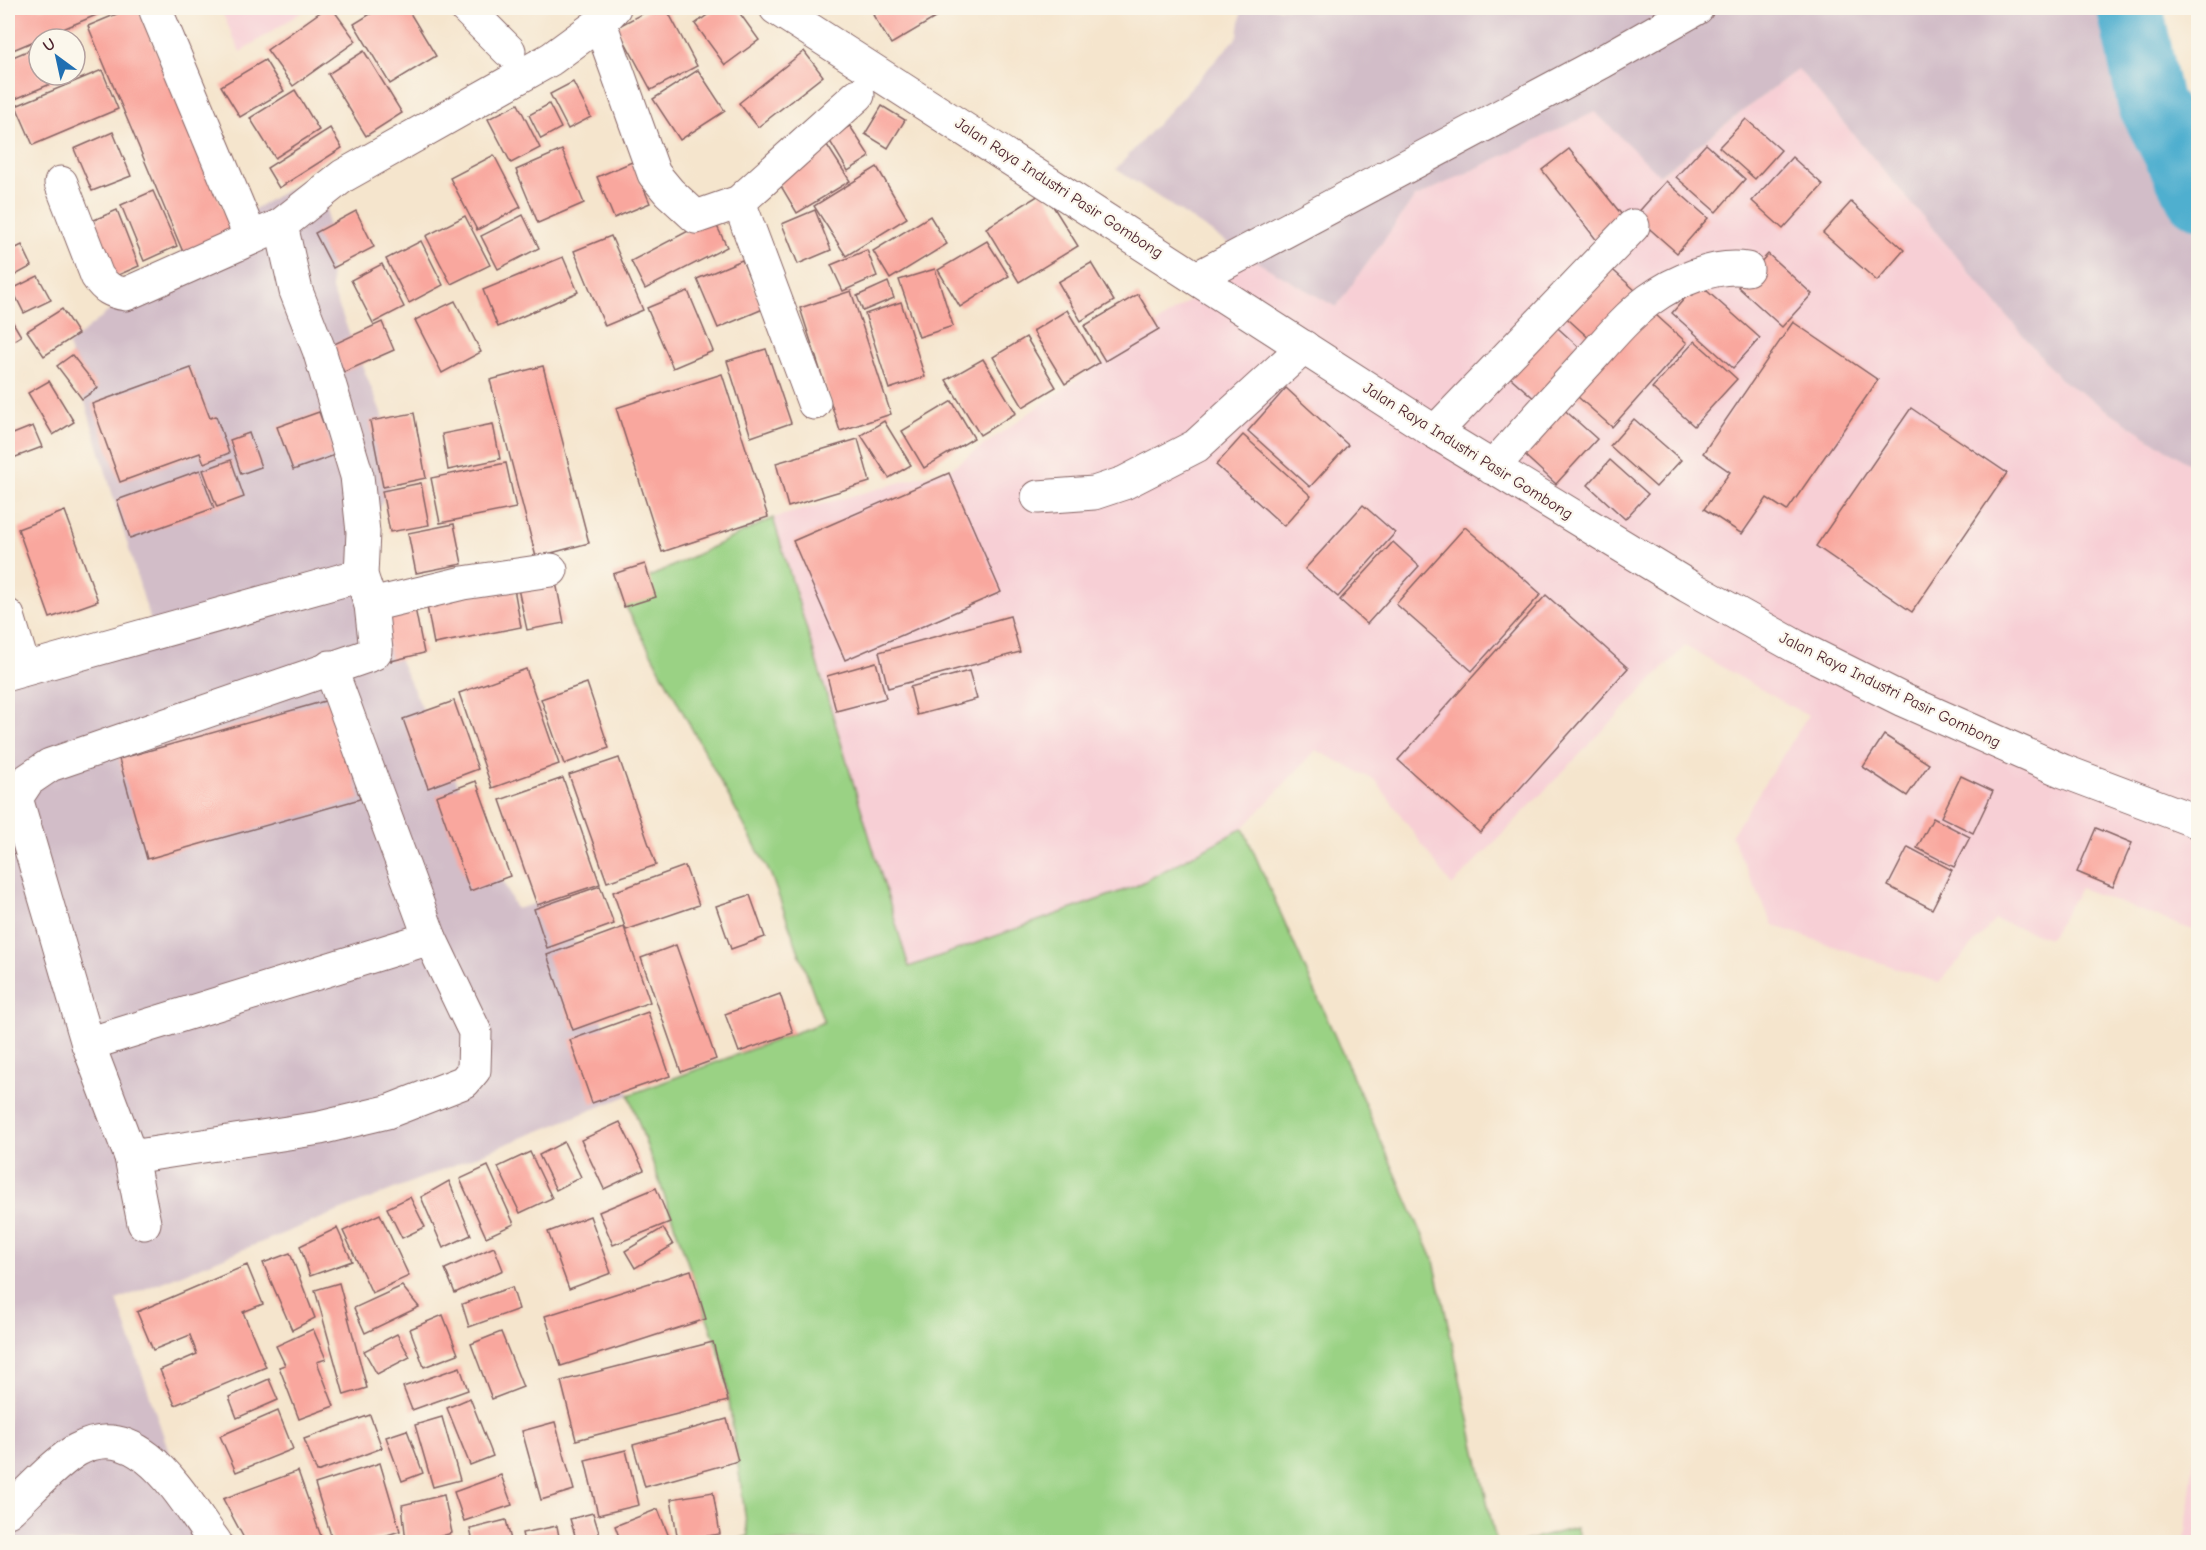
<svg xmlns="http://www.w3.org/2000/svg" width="2206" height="1550" viewBox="0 0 2206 1550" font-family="'Comic Neue',sans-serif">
  <rect width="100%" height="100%" fill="#fbf7ec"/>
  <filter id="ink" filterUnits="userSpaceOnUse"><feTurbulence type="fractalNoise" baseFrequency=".0167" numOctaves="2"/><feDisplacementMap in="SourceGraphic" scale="12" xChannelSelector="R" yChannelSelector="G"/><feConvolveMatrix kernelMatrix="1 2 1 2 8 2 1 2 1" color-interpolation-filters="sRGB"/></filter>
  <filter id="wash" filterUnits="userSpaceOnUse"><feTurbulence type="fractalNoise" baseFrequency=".008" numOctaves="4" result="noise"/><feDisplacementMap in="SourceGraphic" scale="24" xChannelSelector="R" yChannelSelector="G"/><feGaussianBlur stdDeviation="1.35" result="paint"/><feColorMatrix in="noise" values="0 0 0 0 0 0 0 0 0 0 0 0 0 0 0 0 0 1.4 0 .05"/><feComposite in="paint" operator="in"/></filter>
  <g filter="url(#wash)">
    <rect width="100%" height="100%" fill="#f5e5cd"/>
    <g fill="#f7cfd5">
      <path d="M220 8H308L240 52Z"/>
      <path d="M1798 69 2060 379 2198 470V932L2080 888 2050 938 1995 920 1939 983 1773 925 1731 836 1808 716 1685 646 1452 886 1376 781 1316 750 1243 828 1136 886 909 968 773 518 951 468 1250 258 1336 307 1414 198 1595 112 1660 175Z"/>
      <path d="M2198 1417V1542H2185Z"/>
    </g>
    <g fill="#d2bdc8">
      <path d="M1242 8H2111L2142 101 2198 205V470L2060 379 1798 69 1659 175 1595 112 1414 198 1336 307 1250 258 1116 169 1238 36Z"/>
      <path d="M324 168 332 290 401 462 354 562 516 909 559 897 629 1095 117 1300 200 1542H8V681L154 633 68 345 174 257Z"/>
    </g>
    <g fill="#9ad284" stroke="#727858" stroke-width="1.5">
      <path d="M773 518 909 967 1136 886 1243 828 1434 1261 1496 1542H731L748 1536 724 1366 629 1095 824 1022 771 875 618 592Z"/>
      <path d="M1576 1528 1582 1542H1522Z"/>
    </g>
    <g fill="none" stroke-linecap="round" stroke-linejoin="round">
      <path stroke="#50afcf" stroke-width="66" d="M2130 8 2150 102 2198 195"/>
    </g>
    <g id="blocks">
      <g fill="#f9a79e">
        <path d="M8 8H113L8 52Z"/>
        <path d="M131 8H138L232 230 183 252 88 26Z"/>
        <path d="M326 8H332L356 41 293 86 267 50Z"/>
        <path d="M380 8H407L436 56 390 84 354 24Z"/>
        <path d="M653 8H666L697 66 651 90 617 27Z"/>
        <path d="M717 8H736L759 40 725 65 695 24Z"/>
        <path d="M886 8H952L891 44 873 15Z"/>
        <path d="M39 46V75H52L55 82 13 100 8 87V59Z"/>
        <path d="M364 51 402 113 366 136 328 74Z"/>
        <path d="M804 51 823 76 758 127 739 103Z"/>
        <path d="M265 60 284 91 240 117 221 86Z"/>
        <path d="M102 70 118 109 33 145 16 106Z"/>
        <path d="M698 70 725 111 680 140 653 99Z"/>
        <path d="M573 82 591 117 568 129 550 94Z"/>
        <path d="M295 90 319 130 275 158 250 118Z"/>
        <path d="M518 104 540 148 511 163 488 119Z"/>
        <path d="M549 104 561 128 541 139 529 115Z"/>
        <path d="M882 106 905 120 888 148 865 134Z"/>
        <path d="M1746 119 1781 150 1755 179 1719 147Z"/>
        <path d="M850 126 870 157 848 171 828 138Z"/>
        <path d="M330 128 342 148 279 188 267 168Z"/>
        <path d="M113 132 131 176 92 191 74 149Z"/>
        <path d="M1706 144 1745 179 1716 212 1676 177Z"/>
        <path d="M827 145 850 181 797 213 775 176Z"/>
        <path d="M1569 149 1626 220 1598 242 1542 170Z"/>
        <path d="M562 150 584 203 538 223 516 170Z"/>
        <path d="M494 155 521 207 477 230 450 178Z"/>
        <path d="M1792 157 1823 185 1783 229 1752 201Z"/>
        <path d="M632 162 650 203 614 218 597 177Z"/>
        <path d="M877 167 907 218 846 256 814 206Z"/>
        <path d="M1666 181 1708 218 1677 253 1635 216Z"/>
        <path d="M153 191 177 246 144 261 121 205Z"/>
        <path d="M1044 192 1078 246 1019 282 986 228Z"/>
        <path d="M1851 202 1904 250 1877 281 1823 233Z"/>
        <path d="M117 210 139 266 109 279 85 224Z"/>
        <path d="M815 210 831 250 798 264 782 224Z"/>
        <path d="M356 211 374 247 333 268 315 233Z"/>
        <path d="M523 215 539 248 498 269 481 236Z"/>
        <path d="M465 216 490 265 451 284 426 236Z"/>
        <path d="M930 216 947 244 890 279 873 251Z"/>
        <path d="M713 218 727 247 645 289 631 261Z"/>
        <path d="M611 236 643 310 605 326 574 251Z"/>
        <path d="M421 241 443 285 409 303 386 259Z"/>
        <path d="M987 241 1009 276 960 307 938 270Z"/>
        <path d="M22 245 32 266 12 277 8 268V252Z"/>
        <path d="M867 250 877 276 843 291 831 265Z"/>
        <path d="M1768 254 1812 294 1782 327 1738 287Z"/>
        <path d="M563 257 578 292 498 327 483 290Z"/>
        <path d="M742 260 763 309 718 328 697 279Z"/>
        <path d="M1604 262 1636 291 1592 341 1559 311Z"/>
        <path d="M1091 263 1114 301 1081 321 1058 282Z"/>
        <path d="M382 264 404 307 373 323 351 280Z"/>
        <path d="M935 269 953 326 919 337 899 280Z"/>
        <path d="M38 276 51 300 24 313 12 289Z"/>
        <path d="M888 282 894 298 863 311 857 296Z"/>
        <path d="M1698 283 1760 338 1733 368 1672 313Z"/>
        <path d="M688 291 713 351 673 368 647 308Z"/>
        <path d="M851 291 891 414 840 431 800 308Z"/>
        <path d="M1138 294 1159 329 1105 361 1084 326Z"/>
        <path d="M455 301 481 352 442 373 415 320Z"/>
        <path d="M901 302 925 377 889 389 865 314Z"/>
        <path d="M1646 306 1687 343 1612 427 1570 390Z"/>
        <path d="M62 309 78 334 44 356 27 331Z"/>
        <path d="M1067 310 1099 363 1065 384 1033 331Z"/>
        <path d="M8 314 21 336 8 344Z"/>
        <path d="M1548 319 1583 351 1537 401 1502 370Z"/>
        <path d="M382 322 394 350 344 372 332 345Z"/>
        <path d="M1793 322 1878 380 1787 511 1767 498 1742 534 1704 509 1730 472 1703 453Z"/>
        <path d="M1026 337 1056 387 1023 407 993 357Z"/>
        <path d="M1695 341 1737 379 1694 426 1652 388Z"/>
        <path d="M766 349 791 423 751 437 727 361Z"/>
        <path d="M72 355 98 388 82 399 57 366Z"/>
        <path d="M983 359 1016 413 980 435 946 380Z"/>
        <path d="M543 366 589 543 536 557 490 380Z"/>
        <path d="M191 368 210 418 216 416 229 453 204 463 200 453 120 482 92 404Z"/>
        <path d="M722 374 768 517 662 552 616 408Z"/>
        <path d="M49 381 74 422 53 435 28 393Z"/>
        <path d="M1286 388 1348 445 1310 487 1248 431Z"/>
        <path d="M952 401 974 438 924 468 902 431Z"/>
        <path d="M1560 406 1597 439 1556 484 1520 451Z"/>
        <path d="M1911 408 2007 473 1912 612 1816 546Z"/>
        <path d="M319 412 335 455 293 470 277 427Z"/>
        <path d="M414 413 426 478 383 487 370 421Z"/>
        <path d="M1634 419 1681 460 1656 487 1610 446Z"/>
        <path d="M884 421 911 465 889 478 861 435Z"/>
        <path d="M493 424 500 459 448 470 442 434Z"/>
        <path d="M33 426 42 447 8 460V436Z"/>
        <path d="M249 433 261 467 241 474 230 440Z"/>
        <path d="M1243 435 1311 496 1284 526 1216 465Z"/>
        <path d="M858 439 870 482 788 507 776 463Z"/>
        <path d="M231 460 244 497 217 507 203 470Z"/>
        <path d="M1610 460 1648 494 1625 519 1588 485Z"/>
        <path d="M506 463 516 508 440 523 431 478Z"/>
        <path d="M200 470 214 508 130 538 117 500Z"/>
        <path d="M949 473 1001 592 845 660 793 541Z"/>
        <path d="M421 483 429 525 390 532 382 491Z"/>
        <path d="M1363 505 1395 533 1338 597 1305 569Z"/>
        <path d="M65 511 98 601 50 618 18 529Z"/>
        <path d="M454 524 462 564 416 573 408 533Z"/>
        <path d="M1465 527 1541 594 1472 671 1396 604Z"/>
        <path d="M1393 542 1419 566 1367 624 1340 600Z"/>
        <path d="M645 564 656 597 624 607 613 574Z"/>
        <path d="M555 577 564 623 527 630 517 584Z"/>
        <path d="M513 583 521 627 434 644 426 601Z"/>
        <path d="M1546 595 1628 668 1480 833 1398 760Z"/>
        <path d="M414 603 424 653 391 661 381 610Z"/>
        <path d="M1010 616 1020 652 888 688 879 652Z"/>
        <path d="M876 662 886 698 836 711 827 676Z"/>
        <path d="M526 669 559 764 492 788 459 693Z"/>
        <path d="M969 671 977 699 917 715 910 687Z"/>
        <path d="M587 683 609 748 564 764 541 699Z"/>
        <path d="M332 699 360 799 147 859 119 759Z"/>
        <path d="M454 701 478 769 428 788 403 719Z"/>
        <path d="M1884 735 1929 764 1907 796 1863 767Z"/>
        <path d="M619 758 656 865 607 882 569 775Z"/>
        <path d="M1961 776 1993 791 1973 833 1941 817Z"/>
        <path d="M563 778 600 884 537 905 500 800Z"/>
        <path d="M476 781 510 876 470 891 436 796Z"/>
        <path d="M1933 818 1970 837 1954 867 1917 848Z"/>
        <path d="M2096 828 2132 843 2113 887 2077 872Z"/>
        <path d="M1908 847 1952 870 1932 909 1888 886Z"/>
        <path d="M685 866 699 905 626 930 613 892Z"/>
        <path d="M600 886 614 924 547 948 534 909Z"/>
        <path d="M750 895 765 937 731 949 716 906Z"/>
        <path d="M624 927 650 1002 573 1030 547 955Z"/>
        <path d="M676 945 716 1059 681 1072 641 958Z"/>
        <path d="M780 994 793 1033 739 1052 725 1014Z"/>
        <path d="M648 1012 670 1076 592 1103 570 1040Z"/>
        <path d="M620 1122 644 1170 604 1189 581 1140Z"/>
        <path d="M564 1142 581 1177 556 1190 539 1155Z"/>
        <path d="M530 1152 552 1198 520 1213 498 1167Z"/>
        <path d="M488 1166 514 1224 486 1237 460 1179Z"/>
        <path d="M449 1181 471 1235 443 1248 421 1197Z"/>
        <path d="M656 1188 670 1222 613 1245 599 1212Z"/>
        <path d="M410 1197 425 1227 402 1238 387 1208Z"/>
        <path d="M380 1214 409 1276 372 1293 343 1231Z"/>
        <path d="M590 1216 611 1273 569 1289 548 1232Z"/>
        <path d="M337 1228 352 1261 310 1276 300 1246Z"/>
        <path d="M663 1228 673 1245 635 1268 625 1251Z"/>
        <path d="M494 1247 503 1270 455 1293 445 1269Z"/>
        <path d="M290 1253 315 1318 292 1330 263 1263Z"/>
        <path d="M247 1265 263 1304 243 1312 266 1367 175 1405 160 1370 197 1354 190 1335 153 1350 137 1312Z"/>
        <path d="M691 1270 706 1319 561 1366 545 1316Z"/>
        <path d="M339 1283 367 1388 344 1395 315 1290Z"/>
        <path d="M402 1286 419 1307 365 1333 354 1308Z"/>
        <path d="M512 1287 519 1309 469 1327 462 1304Z"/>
        <path d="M443 1315 458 1354 424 1367 410 1329Z"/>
        <path d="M313 1329 326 1359 317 1362 334 1406 299 1419 279 1367 285 1365 276 1346Z"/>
        <path d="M501 1332 523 1387 492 1399 471 1344Z"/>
        <path d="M397 1334 410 1357 377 1374 364 1351Z"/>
        <path d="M713 1342 728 1401 576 1440 561 1381Z"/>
        <path d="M460 1367 468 1390 412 1410 403 1387Z"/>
        <path d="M269 1379 278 1400 237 1418 229 1397Z"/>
        <path d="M470 1398 493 1456 470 1465 447 1408Z"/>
        <path d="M278 1411 293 1449 236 1472 220 1436Z"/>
        <path d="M370 1415 382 1448 317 1472 304 1439Z"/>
        <path d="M442 1417 460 1480 433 1487 415 1425Z"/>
        <path d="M727 1419 738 1461 645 1487 633 1445Z"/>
        <path d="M555 1422 574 1490 541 1500 522 1431Z"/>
        <path d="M407 1430 423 1473 402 1481 386 1437Z"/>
        <path d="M626 1450 639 1505 598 1515 585 1460Z"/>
        <path d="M380 1463 400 1531 365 1542H333L315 1484Z"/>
        <path d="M298 1471 323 1542H246L223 1499Z"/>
        <path d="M501 1475 512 1505 464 1521 454 1492Z"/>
        <path d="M713 1492 720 1534 678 1541 671 1499Z"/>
        <path d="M444 1495 452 1533 421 1542H406L402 1505Z"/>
        <path d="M658 1509 671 1542H621L615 1526Z"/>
        <path d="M593 1513 602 1542H577L570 1519Z"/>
        <path d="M506 1520 511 1540 473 1542 470 1529Z"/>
        <path d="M557 1526 560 1542H524L522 1533Z"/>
      </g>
    </g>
  </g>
  <g filter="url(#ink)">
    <use href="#blocks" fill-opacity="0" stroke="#866464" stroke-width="1.5"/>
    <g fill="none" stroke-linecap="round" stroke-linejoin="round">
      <g stroke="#866464" stroke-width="35">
        <g id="minor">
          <path d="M466 8 509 51"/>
          <path d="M156 11 251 238"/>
          <path d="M600 23 654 174 669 192 696 217 739 202 858 95"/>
          <path d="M61 183 97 276C105 288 112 292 126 294L281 225"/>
          <path d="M739 202 814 403"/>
          <path d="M1197 278 1602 62 1697 8"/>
          <path d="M1435 432 1633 226"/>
          <path d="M1492 468C1523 433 1554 399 1585 365 1605 343 1625 318 1649 300 1675 281 1715 264 1747 269"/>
          <path d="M1038 497 1094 493 1124 483 1196 446 1304 347"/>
          <path d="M371 605 463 583 551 570"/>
          <path d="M8 616 24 669"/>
          <path d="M8 674 361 575"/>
          <path d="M88 1044 430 938"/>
          <path d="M131 1157 320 1128 387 1112 464 1082 474 1070 475 1032 430 938 330 667"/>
          <path d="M144 1223 131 1157 88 1044 16 798 28 780 50 765 373 654 376 650 371 605 361 575 363 532 357 476 319 350 296 291 281 225 343 176 551 59 600 23 614 8"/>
          <path d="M8 1511C27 1494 56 1462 77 1450 141 1415 184 1501 215 1542"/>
        </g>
      </g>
      <g stroke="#866464" stroke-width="35">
        <path id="major" d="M776 8 1435 432 1688 586 1795 646 1903 700 2063 771 2198 822"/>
      </g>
      <use href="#minor" stroke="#fff" stroke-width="33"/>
      <use href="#major" stroke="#fff" stroke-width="33"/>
    </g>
  </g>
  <g text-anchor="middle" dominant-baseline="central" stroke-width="4.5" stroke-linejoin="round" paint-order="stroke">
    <g font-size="16" fill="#4a1f2b" stroke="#fbf7ec">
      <text transform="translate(1059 188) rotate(33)">Jalan Raya Industri Pasir Gombong</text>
      <text transform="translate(1468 451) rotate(32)">Jalan Raya Industri Pasir Gombong</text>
      <text transform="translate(1890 690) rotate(26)">Jalan Raya Industri Pasir Gombong</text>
    </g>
  </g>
  <rect width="2206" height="1550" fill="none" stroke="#fbf7ec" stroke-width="30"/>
  <g transform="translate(57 57) rotate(327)"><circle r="28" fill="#fbf7ec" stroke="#b4a19f" stroke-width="1.5"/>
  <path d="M0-4.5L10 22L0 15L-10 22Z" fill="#1f6fb2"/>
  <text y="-9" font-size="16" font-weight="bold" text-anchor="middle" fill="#4a1f2b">U</text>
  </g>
</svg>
